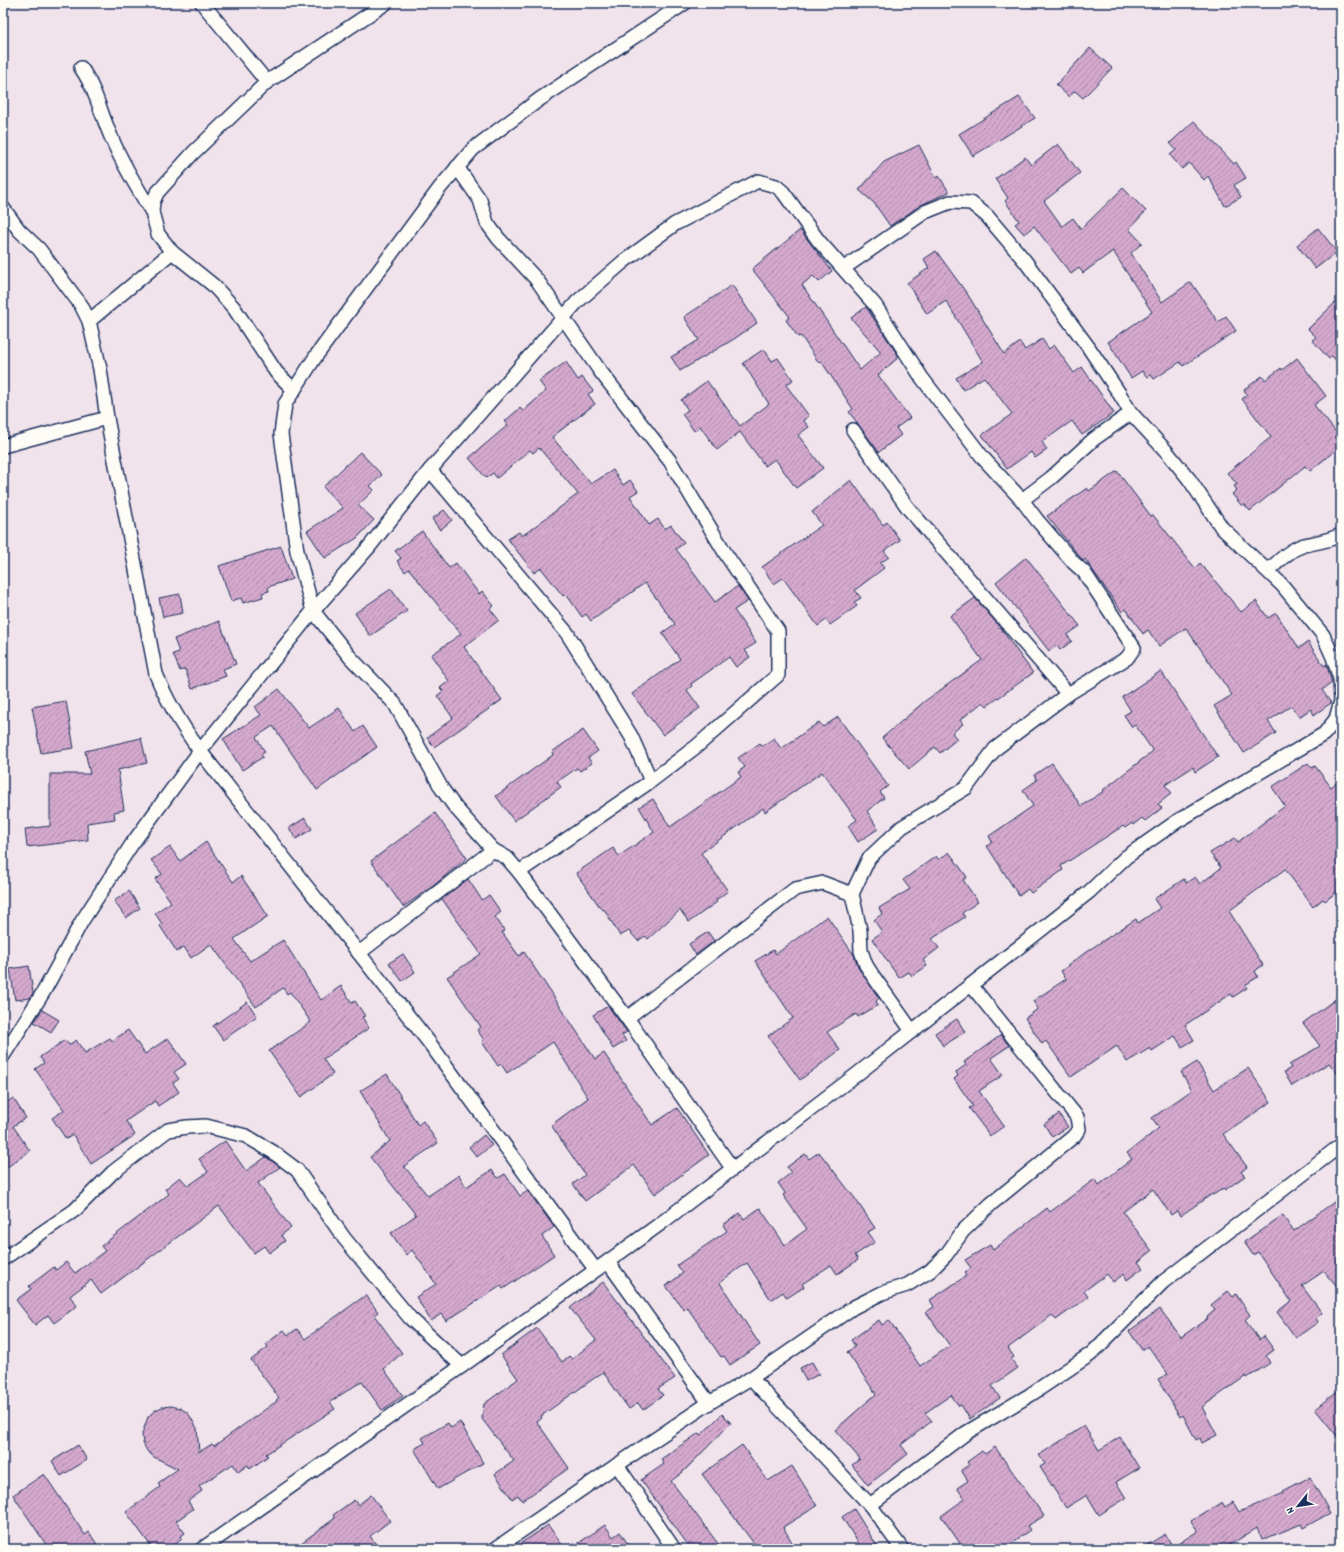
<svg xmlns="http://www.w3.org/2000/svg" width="1344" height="1552" viewBox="0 0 1344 1552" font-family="Dekko,sans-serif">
  <defs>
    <pattern id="building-hatch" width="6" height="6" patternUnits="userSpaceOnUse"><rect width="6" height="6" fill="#d5a9ce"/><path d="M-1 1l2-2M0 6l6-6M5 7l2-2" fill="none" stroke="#ac8aaa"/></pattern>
  </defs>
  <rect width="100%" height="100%" fill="#f1e3eb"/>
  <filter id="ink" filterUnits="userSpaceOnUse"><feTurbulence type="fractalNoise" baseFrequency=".025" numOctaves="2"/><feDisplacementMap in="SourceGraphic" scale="8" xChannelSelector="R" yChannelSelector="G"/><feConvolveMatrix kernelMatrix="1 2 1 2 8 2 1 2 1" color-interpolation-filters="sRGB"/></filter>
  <g filter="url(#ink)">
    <g fill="url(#building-hatch)" stroke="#1b2f5e">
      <path d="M1090 48 1112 68 1083 98 1075 91 1069 97 1056 85Z"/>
      <path d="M1019 97 1035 118 973 156 959 134Z"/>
      <path d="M1194 121 1234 164 1236 162 1246 178 1234 185 1241 197 1225 206 1208 176 1204 180 1189 163 1182 169 1170 155 1176 150 1170 143Z"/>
      <path d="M1058 144 1080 173 1044 201 1062 226 1073 218 1081 229 1123 188 1146 211 1129 229 1142 243 1131 253 1162 302 1191 282 1218 322 1226 316 1236 331 1183 366 1180 362 1154 379 1151 375 1147 377 1142 371 1131 378 1108 342 1152 312 1113 251 1083 273 1079 268 1071 274 1034 226 1024 234 1015 224 1019 221 1005 201 1008 198 995 179 1025 157 1031 165Z"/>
      <path d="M919 145 936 178 939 176 949 192 921 205 890 226 874 203 859 190 884 162Z"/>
      <path d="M1318 228 1337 252 1315 269 1297 245Z"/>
      <path d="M800 230 832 271 819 282 813 276 802 285 860 370 881 352 851 318 866 307 899 357 878 375 910 418 896 428 901 435 879 452 849 412 853 409 821 361 819 363 801 336 798 337 786 320 790 317 752 269Z"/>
      <path d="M936 251 968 295 1004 354 1020 342 1025 350 1042 339 1049 349 1054 345 1074 373 1082 367 1114 413 1082 435 1072 421 1042 442 1047 450 1035 458 1031 452 1007 469 982 435 1012 414 984 377 963 390 956 378 983 362 946 301 927 314 907 283 929 268 924 259Z"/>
      <path d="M732 285 757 323 734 339 680 371 671 357 699 340 684 317Z"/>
      <path d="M1341 297V366L1332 356 1329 359 1312 340 1316 337 1308 329Z"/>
      <path d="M764 349 772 361 778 358 793 380 786 385 809 416 803 420 809 427 798 435 823 468 796 488 775 459 765 466 740 432 717 450 700 426 694 431 682 414 688 410 681 400 707 381 740 426 769 404 743 363Z"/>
      <path d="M1297 358 1326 396 1314 405 1341 438V446L1310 471 1305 466 1250 511 1244 504 1242 506 1232 494 1237 490 1234 486 1237 484 1227 473 1271 437 1242 399 1247 395 1244 390 1262 376 1265 380 1281 368 1282 370Z"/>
      <path d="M566 362 578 380 582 377 593 391 588 394 595 404 552 437 591 484 613 470 623 485 630 480 638 491 630 496 649 525 658 519 665 529 671 525 684 543 676 549 715 602 738 586 748 601 734 610 756 643 745 650 750 657 736 667 729 657 691 684 692 686 687 690 700 708 663 735 632 694 680 659 662 633 675 624 645 583 591 621 586 614 582 617 566 594 563 596 541 568 534 573 508 539 519 532 522 536 578 494 539 448 533 453 530 450 497 478 493 473 486 478 469 458 508 425 505 421 520 408 523 411 546 391 539 381Z"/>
      <path d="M360 452 382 475 370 486 374 490 358 505 374 520 357 538 325 558 307 531 343 508 323 487Z"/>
      <path d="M1117 471 1151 516 1153 515 1195 568 1200 563 1241 612 1256 601 1268 618 1276 613 1299 648 1308 642 1324 666 1326 664 1327 666 1332 683 1322 690 1331 703 1314 715 1311 709 1299 717 1291 706 1268 721 1276 733 1244 753 1214 706 1232 695 1186 628 1159 646 1148 630 1143 634 1126 609 1122 612 1085 559 1083 561 1080 557 1047 516 1087 488 1089 491Z"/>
      <path d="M851 480 883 525 887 522 900 540 884 551 889 557 880 563 884 568 855 590 861 598 854 602 857 606 830 625 826 620 818 626 783 578 774 584 762 567 822 525 812 512Z"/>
      <path d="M444 510 452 520 440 530 432 519Z"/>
      <path d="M422 531 449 568 456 563 479 594 482 591 494 606 490 609 499 620 464 647 502 700 434 747 427 738 453 718 437 696 443 691 440 688 449 681 431 655 461 634 409 569 405 572 397 561 401 558 395 551Z"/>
      <path d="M281 546 292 579 268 587 269 591 262 593 263 597 243 603 241 598 231 601 219 566Z"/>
      <path d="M1026 557 1080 626 1067 635 1072 641 1060 650 1057 646 1049 651 996 582Z"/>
      <path d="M391 589 407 611 370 636 355 613Z"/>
      <path d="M180 594 183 613 163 617 159 598Z"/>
      <path d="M975 598 999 626 1033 673 987 706 983 702 960 720 963 724 952 733 957 739 940 753 935 747 909 769 882 738 925 701 982 660 950 616Z"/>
      <path d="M219 621 236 664 223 669 226 676 192 689 185 669 180 671 173 654 179 652 174 639Z"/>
      <path d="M1161 671 1218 757 1195 772 1193 767 1165 785 1172 793 1158 804 1162 808 1145 821 1142 818 1133 825 1132 823 1125 828 1123 826 1061 866 1063 870 1031 893 1028 889 1019 896 987 846 992 842 989 836 1033 806 1023 790 1037 780 1034 775 1052 763 1081 806 1104 791 1103 790 1153 751 1135 725 1132 727 1124 715 1131 711 1122 697Z"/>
      <path d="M279 689 309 728 339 708 355 732 363 726 377 747 317 790 273 726 256 737 265 752 261 755 263 757 242 770 223 739 261 715 255 707Z"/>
      <path d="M66 701 74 748 41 753 32 707Z"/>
      <path d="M838 717 888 786 880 792 884 798 867 811 878 829 858 842 848 826 857 820 822 772 765 812 763 808 701 853 728 891 716 900 717 902 689 922 680 910 648 939 645 936 638 941 629 931 620 936 604 909 602 910 576 873 613 848 619 856 654 832 639 807 653 799 670 827 741 777 738 772 745 767 738 758 760 743 762 746 774 738 781 749 819 722 823 727Z"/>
      <path d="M583 730 598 751 588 758 592 763 580 771 577 768 557 782 561 787 514 821 496 796 553 755 552 752Z"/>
      <path d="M141 738 147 763 118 770 124 810 114 812 115 819 87 823 88 840 27 847 25 829 50 826V774H90L85 751Z"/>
      <path d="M1308 763 1312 768 1315 766 1331 787 1341 779V889L1325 901 1323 899 1313 907 1285 869 1229 911 1263 965 1255 971 1258 977 1245 985 1247 988 1233 997 1231 994 1185 1025 1194 1040 1182 1047 1175 1036 1152 1051 1150 1048 1127 1062 1117 1046 1071 1077 1046 1041 1042 1044 1025 1018 1038 1009 1033 1001 1066 979 1061 971 1086 952 1136 919 1138 923 1160 908 1154 899 1184 879 1186 883 1195 877 1200 884 1221 868 1210 853 1235 838 1238 842 1285 806 1272 787Z"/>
      <path d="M435 813 467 858 433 886 403 907 371 861Z"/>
      <path d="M305 818 312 829 296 839 289 828Z"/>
      <path d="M206 842 233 882 241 876 268 916 234 939 250 961 283 940 321 1000 341 986 352 1003 355 1001 365 1016 362 1017 369 1028 323 1059 333 1074 301 1097 269 1051 311 1022 290 992 287 994 283 988 256 1007 211 944 191 958 184 947 177 952 160 926 162 924 155 913 171 902 155 879 162 874 151 860 170 847 180 861Z"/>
      <path d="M949 852 967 877 963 880 978 902 962 913 965 917 932 939 939 948 923 960 927 966 912 976 909 972 899 978 872 939 882 932 874 920 882 914 879 908 910 889 903 880 936 856 939 860Z"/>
      <path d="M468 879 482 900 489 895 501 912 495 917 505 931 502 932 519 956 524 952 595 1059 604 1053 652 1125 677 1108 709 1155 655 1194 634 1165 585 1201 573 1184 585 1175 551 1125 588 1098 553 1042 507 1073 501 1064 498 1066 482 1042 484 1040 477 1030 481 1027 447 977 481 954 442 899Z"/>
      <path d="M129 891 140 908 126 918 114 901Z"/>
      <path d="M827 916 854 955 859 969 879 998 876 1001 878 1005 858 1017 856 1014 827 1032 840 1050 800 1080 768 1036 793 1018 755 961 773 950 776 954Z"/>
      <path d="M708 932 714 941 696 955 689 944Z"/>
      <path d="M403 954 415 972 402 981 389 963Z"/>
      <path d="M29 966 33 993 30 998 15 1000 10 969Z"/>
      <path d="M1341 995V1078L1329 1063 1292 1086 1284 1072 1291 1068 1289 1065 1320 1046 1303 1023Z"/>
      <path d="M247 1002 257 1016 223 1040 213 1026Z"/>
      <path d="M608 1006 627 1032 622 1035 626 1041 613 1049 593 1015Z"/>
      <path d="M42 1010 59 1020 51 1032 34 1022Z"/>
      <path d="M957 1019 965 1032 943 1046 935 1033Z"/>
      <path d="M128 1030 145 1054 168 1038 186 1064 174 1072 179 1079 173 1083 179 1092 158 1106 155 1101 126 1121 135 1135 91 1164 73 1135 66 1139 52 1118 64 1110 35 1069 44 1063 40 1057 65 1040 69 1045 76 1040 85 1053 110 1038 112 1041Z"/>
      <path d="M1001 1035 1009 1046 991 1058 1003 1075 979 1091 1004 1126 990 1136 969 1108 973 1106 954 1079 958 1076 956 1072 966 1065 964 1062Z"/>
      <path d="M1197 1062 1214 1090 1248 1068 1271 1102 1223 1134 1247 1167 1241 1172 1245 1176 1225 1190 1224 1188 1213 1195 1212 1194 1180 1216 1177 1211 1171 1215 1153 1189 1123 1212 1152 1251 1138 1262 1143 1268 1127 1280 1124 1274 1113 1282 1107 1274 1084 1291 1088 1297 1056 1320 1052 1315 1008 1348 1014 1357 1011 1359 1018 1368 992 1386 1000 1398 970 1419 961 1405 959 1406 951 1395 925 1413 932 1421 901 1445 908 1454 868 1485 852 1465 860 1459 835 1430 876 1394 847 1352 855 1346 851 1340 879 1320 882 1325 889 1320 920 1366 950 1346 926 1312 934 1307 930 1300 966 1276 964 1273 971 1268 965 1260 990 1245 993 1250 1047 1208 1050 1212 1095 1179 1099 1185 1132 1159 1127 1153 1159 1128 1152 1118 1192 1090 1181 1072Z"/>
      <path d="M387 1074 418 1125 423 1121 438 1143 404 1166 428 1196 459 1175 466 1187 492 1170 498 1178 505 1174 520 1196 528 1191 554 1227 542 1236 554 1255 503 1289 501 1286 446 1321 441 1314 431 1321 416 1297 436 1284 412 1250 406 1255 391 1233 416 1215 370 1157 390 1141 360 1091Z"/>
      <path d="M13 1098 26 1118 13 1126 30 1151 3 1170V1105Z"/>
      <path d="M1059 1114 1068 1127 1052 1137 1044 1124Z"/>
      <path d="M484 1135 492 1145 477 1157 469 1147Z"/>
      <path d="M225 1141 246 1171 266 1157 280 1167 258 1183 291 1228 281 1235 285 1241 269 1253 264 1246 254 1253 219 1206 101 1294 91 1280 70 1296 77 1306 54 1323 48 1315 35 1325 16 1300 31 1289 29 1286 54 1267 56 1270 66 1262 75 1273 105 1251 101 1246 169 1194 165 1189 180 1177 188 1186 208 1172 199 1159Z"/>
      <path d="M819 1152 854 1197 875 1228 868 1232 875 1242 855 1255 858 1260 837 1274 831 1265 802 1284 804 1287 787 1298 783 1292 771 1300 747 1263 724 1279 720 1283 760 1345 730 1365 724 1356 721 1357 687 1307 684 1310 666 1286 683 1273 677 1265 727 1231 723 1225 740 1213 744 1219 760 1208 785 1245 807 1229 783 1195 785 1193 778 1183 791 1173 787 1167 805 1154 809 1159Z"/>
      <path d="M1341 1197V1291L1324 1271 1302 1286 1322 1313 1316 1318 1318 1322 1296 1338 1277 1312 1291 1301 1258 1252 1253 1255 1244 1242 1283 1215 1294 1231Z"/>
      <path d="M603 1282 675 1378 658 1389 663 1395 643 1410 638 1403 629 1409 603 1372 541 1416 542 1418 537 1422 569 1468 522 1501 518 1495 512 1499 495 1474 514 1461 482 1419 484 1404 518 1379 501 1355 537 1328 562 1362 569 1356 572 1359 596 1340 570 1308Z"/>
      <path d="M1228 1291 1233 1297 1236 1294 1250 1315 1245 1320 1259 1340 1264 1336 1274 1350 1266 1356 1270 1363 1247 1378 1246 1376 1202 1407 1217 1435 1202 1443 1200 1438 1196 1440 1183 1415 1180 1417 1158 1379 1168 1374 1148 1346 1142 1350 1129 1331 1160 1309 1181 1337 1208 1318 1207 1317 1215 1310 1211 1305Z"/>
      <path d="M366 1295 378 1312 374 1315 402 1353 384 1369 403 1396 382 1410 362 1382 356 1385 330 1402 335 1409 266 1454 268 1456 250 1469 248 1465 238 1472 233 1464 199 1486 202 1491 188 1501 193 1509 176 1521 185 1533 180 1537 182 1539 169 1549H153L126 1512 160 1487 158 1483 178 1469 154 1457 147 1451 143 1443 142 1434 148 1417 154 1411 162 1407 171 1406 180 1408 188 1413 197 1428 199 1452 212 1444 214 1446 277 1401 276 1400 279 1398 251 1360 268 1347 266 1344 284 1330 288 1335 297 1329 305 1339Z"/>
      <path d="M812 1362 819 1374 806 1381 800 1368Z"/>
      <path d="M1341 1388V1441L1315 1409Z"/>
      <path d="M722 1414 731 1423 683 1472 671 1481 722 1549H691L641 1480 664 1464 661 1459 699 1433 701 1435Z"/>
      <path d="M460 1422 483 1463 438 1489 414 1449 425 1443 422 1438 448 1423 451 1428Z"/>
      <path d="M1084 1426 1099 1450 1120 1437 1139 1468 1116 1482 1126 1498 1099 1515 1087 1495 1066 1508 1040 1467 1045 1464 1039 1455Z"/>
      <path d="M78 1445 87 1460 61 1476 52 1461Z"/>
      <path d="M742 1445 768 1481 792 1466 817 1506 783 1527 796 1549H758L702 1474Z"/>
      <path d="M995 1447 1044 1516 1027 1526 1030 1530 1003 1549H964L941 1516 965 1499 957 1488 968 1481 961 1470 969 1465 967 1462 982 1451 985 1454Z"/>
      <path d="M44 1474 85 1535 89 1532 100 1549H49L13 1495Z"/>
      <path d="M1310 1477 1330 1513 1303 1528 1301 1524 1262 1540 1257 1528 1223 1549H1141L1165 1534 1173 1547 1198 1531 1191 1521 1222 1502 1225 1507 1233 1502 1239 1512 1284 1493 1283 1491Z"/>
      <path d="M371 1495 390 1521 370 1536 379 1549H293L335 1518 333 1515 354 1500 358 1505Z"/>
      <path d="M854 1509 879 1549H862L842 1517Z"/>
      <path d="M548 1525 565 1549H512L541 1530Z"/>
      <path d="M605 1525 613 1537 620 1532 631 1549H570Z"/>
    </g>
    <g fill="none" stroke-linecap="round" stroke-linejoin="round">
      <g stroke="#1b2f5e" stroke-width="16">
        <g id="minor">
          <path d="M202 3 267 82"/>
          <path d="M81 68C96 89 101 115 112 139 123 165 137 188 152 212"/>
          <path d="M457 167 480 200 487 223 498 238 537 280 600 371 670 461 727 556 778 631V675L697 746 651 781 519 872"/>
          <path d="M3 208 19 230 39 249 81 305 89 321 100 369 107 418 156 674C167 702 182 726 200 751L428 1041 595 1269"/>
          <path d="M89 321 172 252"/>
          <path d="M294 390 276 372 234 308 213 285 172 252 158 234 152 212 153 202 157 193 193 153 267 82 386 3"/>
          <path d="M853 430 908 508 1068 694"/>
          <path d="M3 446 107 418"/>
          <path d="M430 470 567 633 631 736 651 781"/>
          <path d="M1022 500 1051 478 1094 439 1131 413"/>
          <path d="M1268 571C1279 561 1289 550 1304 545 1318 542 1328 541 1341 535"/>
          <path d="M493 850 455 807 442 789 395 704 350 657 313 611 297 551 281 434 285 404 316 356 439 189 473 149 540 99 685 3"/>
          <path d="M359 953 493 850 507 858 519 872 627 1018 732 1168"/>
          <path d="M627 1018 795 889 823 883 852 894"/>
          <path d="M3 1056 44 991 82 921 132 844 200 751 313 611 369 547 430 470 577 302 623 262 675 224 758 181 776 186 783 192 818 240 875 305 922 378 984 459 1022 500 1037 520 1074 563 1084 572 1134 648 1127 658 1068 694 995 749 966 788 902 827 869 858 852 894 860 930 861 951 866 965 873 976 912 1031"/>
          <path d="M3 1259 75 1210 113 1172 168 1130 187 1127 206 1126 246 1136 273 1152 297 1170 344 1238 410 1318 462 1366"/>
          <path d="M608 1262 709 1403"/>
          <path d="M751 1378 870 1505 902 1549"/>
          <path d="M617 1465 674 1549"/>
          <path d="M870 1505 966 1433 1030 1395 1091 1354 1163 1282 1341 1145"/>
          <path d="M202 1549 462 1366 660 1224 856 1075 1060 915 1089 892 1126 857 1176 822 1324 734 1336 719 1341 701 1340 679 1333 657 1323 635 1282 585 1222 528 1189 479 1167 452 1131 413 1119 393 1089 348 1025 261 987 216 971 203 950 202 925 212 844 268"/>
          <path d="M495 1549 617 1465 709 1403 751 1378 854 1307 882 1293 907 1285 930 1271 946 1255 963 1231 991 1204 1074 1136 1079 1129 1077 1117 971 985"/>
        </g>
      </g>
      <use href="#minor" stroke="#fdfcf7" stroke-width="13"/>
    </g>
  </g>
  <rect width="1344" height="1552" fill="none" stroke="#fdfcf7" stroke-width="16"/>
  <rect x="8" y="8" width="1328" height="1536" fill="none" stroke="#1b2f5e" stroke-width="1.5" filter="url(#ink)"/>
  <g transform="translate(1298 1506) rotate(240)" stroke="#fdfcf7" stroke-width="3" paint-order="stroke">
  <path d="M0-3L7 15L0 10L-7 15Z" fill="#1b2f5e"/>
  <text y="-6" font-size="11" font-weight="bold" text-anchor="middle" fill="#1b2f5e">N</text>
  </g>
</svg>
